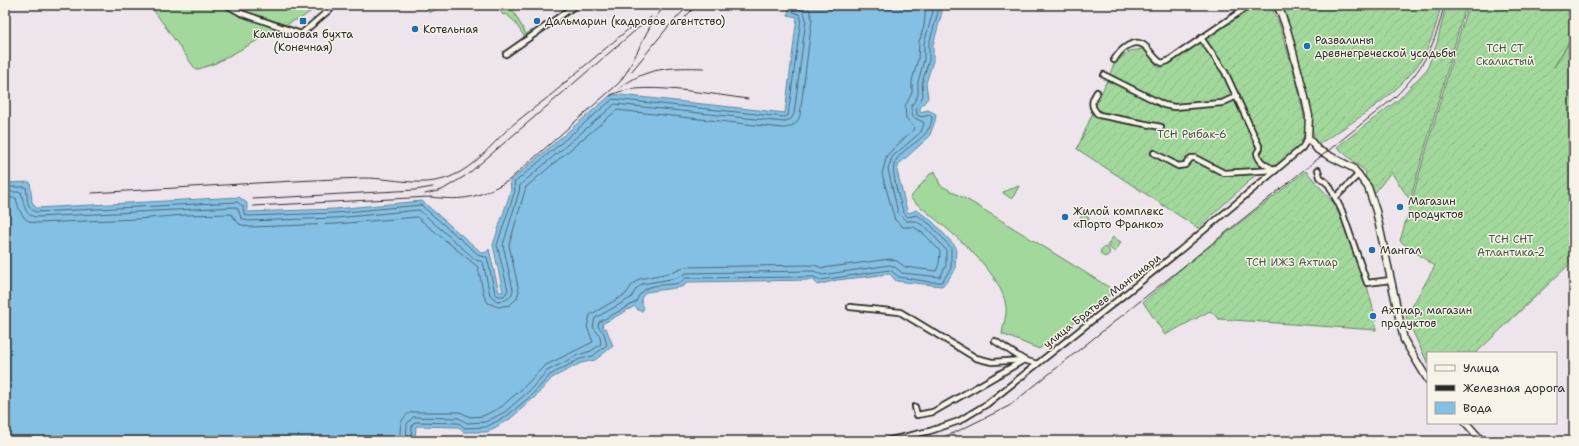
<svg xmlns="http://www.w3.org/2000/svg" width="1579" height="446" viewBox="0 0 1579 446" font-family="'Shantell Sans',sans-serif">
  <defs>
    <pattern id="park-tufts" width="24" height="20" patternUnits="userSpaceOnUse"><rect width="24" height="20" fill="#a2d89c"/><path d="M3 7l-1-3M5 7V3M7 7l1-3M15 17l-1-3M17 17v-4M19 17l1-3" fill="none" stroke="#8cba87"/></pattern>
    <pattern id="garden-furrows" width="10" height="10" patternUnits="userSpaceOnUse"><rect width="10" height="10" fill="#a2d89c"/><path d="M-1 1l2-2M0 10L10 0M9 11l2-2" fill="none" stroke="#8cba87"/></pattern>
  </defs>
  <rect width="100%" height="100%" fill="#eee5ec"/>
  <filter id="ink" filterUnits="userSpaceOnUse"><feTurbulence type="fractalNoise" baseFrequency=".025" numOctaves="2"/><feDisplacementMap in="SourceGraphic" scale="8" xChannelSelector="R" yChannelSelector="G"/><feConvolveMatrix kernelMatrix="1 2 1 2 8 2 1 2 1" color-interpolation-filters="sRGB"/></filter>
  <g filter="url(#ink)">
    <g fill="#a2d89c" stroke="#668264">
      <path d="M150 5H320L300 19 293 21 216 63 196 70Z"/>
      <path d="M425 5H445L429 13Z"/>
      <path d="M935 171 940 185 973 203 1115 291 1039 349 1002 334C1003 326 1007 315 1006 307 1002 268 939 223 910 198L930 174Z"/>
      <circle cx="1105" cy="252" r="4.5"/>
    </g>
    <g fill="url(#park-tufts)" stroke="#668264">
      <path d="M497 5H516L512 9 526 34 533 30 535 32 526 39 514 21 506 14 503 15Z"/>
      <path d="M1019 186 1012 199 1003 193V192Z"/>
      <path d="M1083 214 1089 218 1083 227 1077 223Z"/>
      <path d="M1113 237 1121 242 1115 252 1107 246Z"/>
    </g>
    <g fill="url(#garden-furrows)" stroke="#668264">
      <path d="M1256 5H1269L1278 20 1297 83 1306 127 1301 146 1279 165 1260 171 1198 228 1077 149 1115 62 1130 51 1144 49 1159 68Z"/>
      <path d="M1281 5H1441C1437 23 1432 41 1423 57 1401 94 1352 122 1316 146L1286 16Z"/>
      <path d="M1446 5H1466L1410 200 1391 172 1374 194 1365 179 1366 172 1337 147 1398 100 1427 69 1437 43Z"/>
      <path d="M1468 5H1574V34L1554 67 1574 35V260L1476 353H1428V364L1406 317 1435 266 1400 241Z"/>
      <path d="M1306 171 1332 201 1344 225 1363 271 1375 316 1376 330 1219 319 1210 311 1165 335 1143 302 1181 269Z"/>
    </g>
    <path fill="#84c0e4" stroke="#60849a" d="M789 5H941L942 12 933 45V61L926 83 928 98 920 108V112L928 110 936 114 935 121 929 137 899 164 897 171 907 211 909 213 917 210 933 222 956 247 955 270C950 275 949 281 942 286L896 281 890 274 837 280 817 285 814 280 686 282 685 285 681 287 646 292C640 298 640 301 644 308L642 311 638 310 635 306 602 324 604 329 606 328 613 346 595 360 581 363 552 378 535 397 510 419 487 432H463L459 427 416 426 415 441H5V183L30 182 32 202 36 208 239 197 247 203V212L335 209 422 201 482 253 487 252 489 249 499 292H503L493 245 511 190 510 181 612 94 785 113 797 17 788 15Z"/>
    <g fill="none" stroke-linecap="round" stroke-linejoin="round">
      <g stroke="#4f6775" stroke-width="1">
        <path d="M5 187H26C28 196 25 208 36 212L237 202 243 206 244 214 248 216 335 213 421 205 480 256 487 257 495 293 498 296H504L508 290 497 245 515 191 514 183 613 99 784 117 788 116 801 18 799 14 793 12V5"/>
        <path d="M5 192H21C24 202 23 215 36 217L235 207 238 209 241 218 248 221 336 218 419 210 476 260 483 262 490 295 497 301 506 300 511 296 513 290 503 245 519 192 520 185 615 104 784 122 791 119 794 114 806 19 804 12 798 8V5"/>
        <path d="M5 198H16C19 210 22 222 36 223L138 219 184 215 231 214 239 224 249 227 336 224 417 217 478 267 484 296 488 303 498 307 510 305 517 298 519 291 509 245 526 187 617 110 783 128C792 128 798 123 800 115L812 19 810 11 805 5"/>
        <path d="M400 441C400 429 399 417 412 412H460L470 417 483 416 501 407 524 387 544 366 593 342 587 327 590 315 626 294 632 285 639 279 674 272 685 267 814 265 823 268 890 259 897 261 905 267 936 271 939 264 940 251 924 234 914 227H903L895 220 882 174 887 155 915 128 906 118 905 106 912 93V81L918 59 919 42 924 26 926 5"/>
        <path d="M406 441 407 424 413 417 459 418 467 423 485 422 505 412 529 391 547 371 578 355 591 351 601 344 600 336 593 327 595 318 631 298 636 289 642 284 677 278 686 273 814 271 822 275 890 265 895 267 902 273 940 277 946 266V250L928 229 916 221H906L898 213 888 169 892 157 921 132 924 124 923 122 913 117 911 107 918 95V82L924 60V43L933 12 932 5"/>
        <path d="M411 441 412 426 415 422 459 423 465 428 486 427 507 416 532 395 550 375 580 359 593 356 607 345 604 333 598 326 599 322 636 302C644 281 660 287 679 283 682 282 683 279 686 278L814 277 820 280 890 270 899 277 930 282H942L951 268V248L931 225 917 215 908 217 904 213C900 203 890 171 895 162 905 144 931 140 932 117L929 115 922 117 917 115 916 108 923 96 922 83 929 60V44L938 12 937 5"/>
      </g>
      <g stroke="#2b2b2b" stroke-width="8">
        <g id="minor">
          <path d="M227 5 241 13 301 34 335 5"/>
          <path d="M1201 38 1225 72 1260 148 1257 153C1259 163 1267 166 1276 170"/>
          <path d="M506 54 576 5"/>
          <path d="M1114 60C1120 50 1135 35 1147 48 1152 53 1155 60 1162 63L1168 61 1250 5"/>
          <path d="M1104 75 1164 105 1174 107 1222 103 1237 96"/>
          <path d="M1097 92C1091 101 1090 107 1099 115L1161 127"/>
          <path d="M1154 153 1178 166 1185 165 1191 158H1195L1224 173 1274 170"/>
          <path d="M1318 170 1320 177 1329 185 1342 211 1367 283 1391 280"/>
          <path d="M1335 198 1359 174"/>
          <path d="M850 307 900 312 976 358 992 362 1024 360"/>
          <path d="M995 341 1024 360"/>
          <path d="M915 407 917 415 933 412 1024 360 1037 364"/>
          <path d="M886 441 930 431 959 421 987 404 1178 252 1302 148 1308 138"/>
        </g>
      </g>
      <g stroke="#2b2b2b" stroke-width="9">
        <g id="major">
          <path d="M1276 5 1281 13 1288 33 1304 93 1309 116 1308 138 1318 150 1353 168 1368 187 1376 211 1404 340 1428 380"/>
          <path d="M1466 423 1482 441"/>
        </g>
      </g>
      <use href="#minor" stroke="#f7f3e8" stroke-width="4.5"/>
      <use href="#major" stroke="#f7f3e8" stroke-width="6"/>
      <g stroke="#2b2b2b" stroke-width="1">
        <path d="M685 17 697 5"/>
        <path d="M631 72 668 27 689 5"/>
        <path d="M562 85 631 27"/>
        <path d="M620 88C646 67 672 67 704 68"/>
        <path d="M610 96C634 79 716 95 748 99"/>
        <path d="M468 174 651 17"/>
        <path d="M92 193C183 188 273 181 364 178 394 178 421 188 450 177 475 167 490 146 508 129 527 112 548 99 567 81"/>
        <path d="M425 194 442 190 465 176"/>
        <path d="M253 199 415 190 433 187"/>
        <path d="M253 206 430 197C465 201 477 198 508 181L619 83C638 59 644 27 666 5"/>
        <path d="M933 441 956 432 1009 406 1394 98C1424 68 1435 46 1444 5"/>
      </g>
    </g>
  </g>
  <g fill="#1f6fb2" stroke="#f7f3e8" stroke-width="1.5">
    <rect x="299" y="17" width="8" height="8" rx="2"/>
    <circle cx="537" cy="21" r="4"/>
    <circle cx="415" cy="29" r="4"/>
    <circle cx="1307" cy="46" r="4"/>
    <circle cx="1400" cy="207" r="4"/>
    <circle cx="1065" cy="217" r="4"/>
    <circle cx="1372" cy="250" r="4"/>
    <circle cx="1373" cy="316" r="4"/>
  </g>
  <g text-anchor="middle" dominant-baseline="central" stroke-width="3" stroke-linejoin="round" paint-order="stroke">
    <g font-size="11" fill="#2b2b2b" stroke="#f7f3e8" text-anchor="start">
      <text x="545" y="21">Дальмарин (кадровое агентство)</text>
      <text x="423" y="29">Котельная</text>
      <text x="303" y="34" text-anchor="middle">Камышовая бухта<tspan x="303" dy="13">(Конечная)</tspan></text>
      <text x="1315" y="40">Развалины<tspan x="1315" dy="13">древнегреческой усадьбы</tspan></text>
      <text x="1408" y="201">Магазин<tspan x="1408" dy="13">продуктов</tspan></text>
      <text x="1073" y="211">Жилой комплекс<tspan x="1073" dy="13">«Порто Франко»</tspan></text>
      <text x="1380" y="250">Мангал</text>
      <text x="1381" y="310">Ахтиар, магазин<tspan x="1381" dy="13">продуктов</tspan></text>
    </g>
    <g font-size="11" fill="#495647" stroke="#f7f3e8">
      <text x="1505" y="48">ТСН СТ<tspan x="1505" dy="13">Скалистый</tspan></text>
      <text x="1192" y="134">ТСН Рыбак-6</text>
      <text x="1511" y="239">ТСН СНТ<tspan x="1511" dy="13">Атлантика-2</tspan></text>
      <text x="1292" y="262">ТСН ИЖЗ Ахтиар</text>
    </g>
    <g font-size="11" fill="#2b2b2b" stroke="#f7f3e8">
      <text transform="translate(1102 301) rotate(-38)">улица Братьев Манганари</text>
    </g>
  </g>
  <rect width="1579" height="446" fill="none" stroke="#f7f3e8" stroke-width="20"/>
  <rect x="10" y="10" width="1559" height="426" fill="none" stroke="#2b2b2b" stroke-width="1.5" filter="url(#ink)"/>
  <rect x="1427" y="352" width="130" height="72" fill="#f7f3e8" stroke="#a5a39c"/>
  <rect x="1435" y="365" width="20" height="6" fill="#f7f3e8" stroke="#a5a39c"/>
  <text x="1463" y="372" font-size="12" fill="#2b2b2b">Улица</text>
  <rect x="1435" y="385" width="20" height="6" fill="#2b2b2b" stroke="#a5a39c"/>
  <text x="1463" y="392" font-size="12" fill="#2b2b2b">Железная дорога</text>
  <rect x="1435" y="402" width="20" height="12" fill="#84c0e4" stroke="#a5a39c"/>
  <text x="1463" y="412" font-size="12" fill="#2b2b2b">Вода</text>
</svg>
